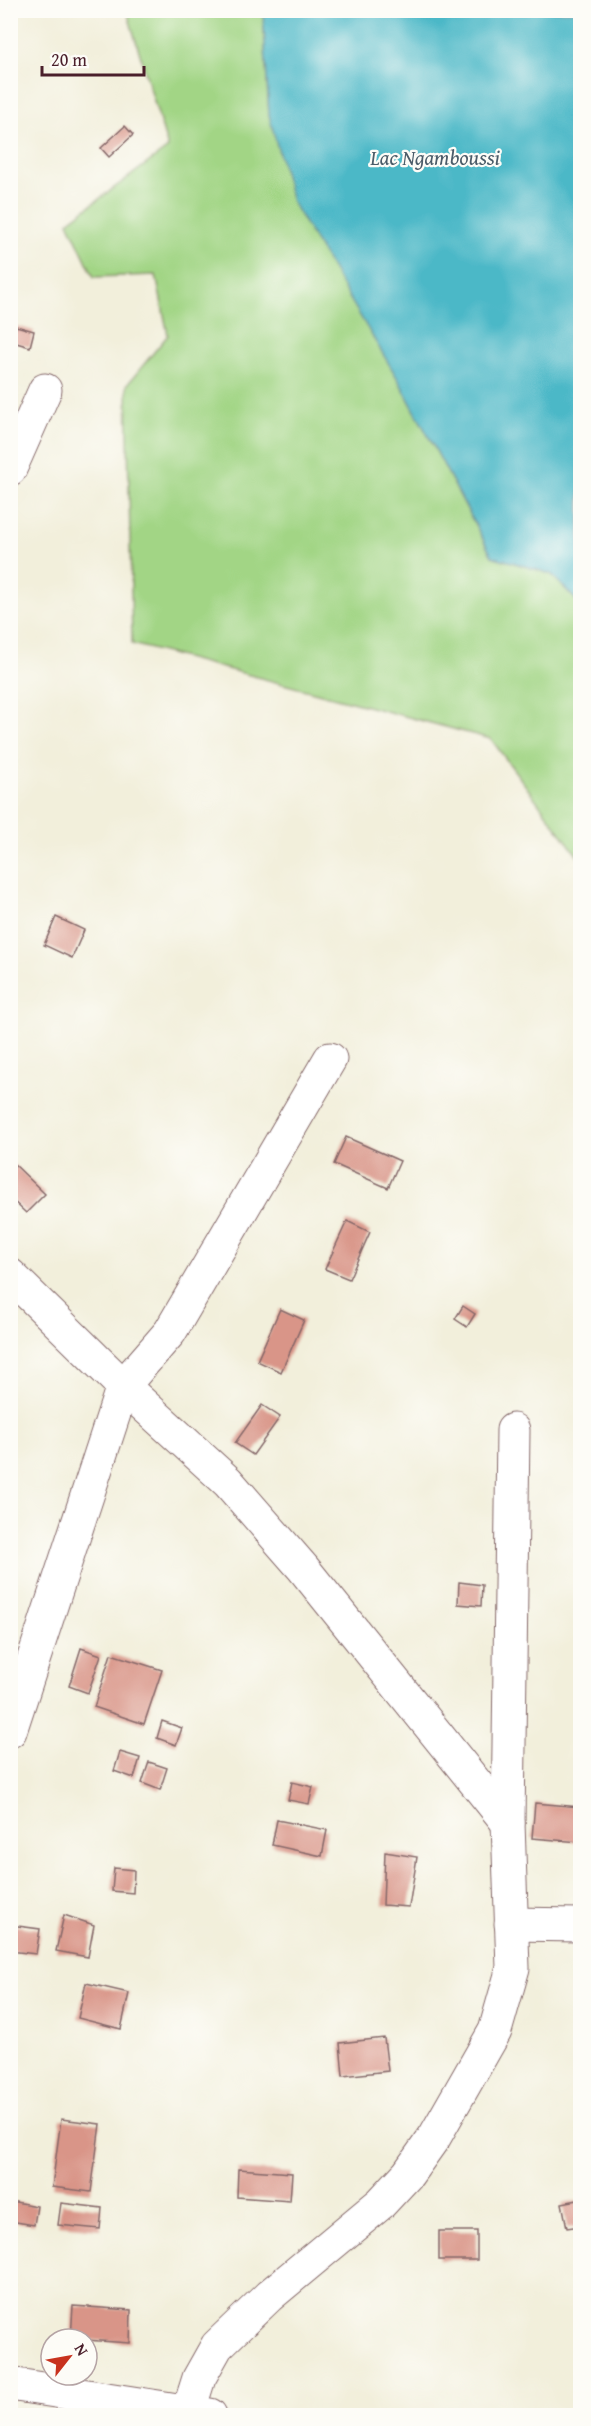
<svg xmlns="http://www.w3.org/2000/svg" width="591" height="2426" viewBox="0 0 591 2426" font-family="'Gentium Book Plus',serif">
  <rect width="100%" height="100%" fill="#fdfcf7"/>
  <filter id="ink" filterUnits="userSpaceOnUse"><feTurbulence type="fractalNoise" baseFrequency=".0167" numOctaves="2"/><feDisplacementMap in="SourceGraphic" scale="12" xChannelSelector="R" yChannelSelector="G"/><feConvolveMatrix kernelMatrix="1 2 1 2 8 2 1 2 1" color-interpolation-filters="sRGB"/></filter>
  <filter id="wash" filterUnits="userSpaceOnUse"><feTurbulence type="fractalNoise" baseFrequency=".008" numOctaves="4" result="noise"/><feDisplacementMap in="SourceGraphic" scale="24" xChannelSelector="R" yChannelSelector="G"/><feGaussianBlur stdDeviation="1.35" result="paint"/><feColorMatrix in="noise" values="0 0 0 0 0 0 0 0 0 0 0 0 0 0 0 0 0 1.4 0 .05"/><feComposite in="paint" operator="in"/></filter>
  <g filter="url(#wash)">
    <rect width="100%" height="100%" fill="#f2efdb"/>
    <path fill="#a2d585" stroke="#767a58" stroke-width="1.5" d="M127 11H263L269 115 398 379 492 556 551 574 580 604V859L491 739 132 644 127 385 168 335 156 275 94 277 68 222 168 148Z"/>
    <path fill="#4cb8c7" stroke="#4b6c79" stroke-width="1.5" d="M263 11H580V604L551 574 492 556 398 379 292 202 269 115Z"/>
    <g id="blocks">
      <g fill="#d99588">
        <path d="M125 126 133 135 109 157 101 148Z"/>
        <path d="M16 326 34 331 30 347 13 342Z"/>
        <path d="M56 917 84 930 72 958 44 945Z"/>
        <path d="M346 1137 400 1161 388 1188 334 1164Z"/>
        <path d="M10 1160 45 1194 26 1213 10 1198Z"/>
        <path d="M347 1221 370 1232 349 1279 325 1269Z"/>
        <path d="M463 1306 475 1314 467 1327 455 1319Z"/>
        <path d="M280 1309 304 1320 281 1372 257 1361Z"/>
        <path d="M262 1405 280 1417 253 1455 235 1443Z"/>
        <path d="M459 1582 482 1585 481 1606 458 1604Z"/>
        <path d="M81 1648 101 1655 88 1693 69 1686Z"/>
        <path d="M111 1654 162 1670 144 1724 94 1707Z"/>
        <path d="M162 1721 182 1728 176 1745 157 1738Z"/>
        <path d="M120 1752 140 1758 134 1778 114 1771Z"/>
        <path d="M149 1762 167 1768 160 1790 142 1783Z"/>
        <path d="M292 1782 313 1787 309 1804 288 1800Z"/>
        <path d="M535 1803 580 1807V1842L532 1838Z"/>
        <path d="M277 1820 327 1830 322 1856 272 1845Z"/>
        <path d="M385 1852 417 1857 409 1907 383 1905Z"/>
        <path d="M114 1868 134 1870 133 1893 112 1891Z"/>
        <path d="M64 1915 94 1925 88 1957 56 1951Z"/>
        <path d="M10 1925 40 1929 36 1954 10 1951Z"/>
        <path d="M86 1983 129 1993 121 2029 78 2018Z"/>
        <path d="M384 2038 388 2071 343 2076 340 2043Z"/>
        <path d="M61 2119 100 2124 91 2192 52 2187Z"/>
        <path d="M238 2169 292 2173 290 2201 237 2197Z"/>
        <path d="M578 2200 580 2226 567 2228 562 2203Z"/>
        <path d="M10 2201 37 2206 34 2225 10 2221Z"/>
        <path d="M61 2203 102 2208 100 2229 58 2225Z"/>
        <rect x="439" y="2231" width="38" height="29"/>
        <path d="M73 2306 131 2310 130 2343 71 2339Z"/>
      </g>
    </g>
  </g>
  <g filter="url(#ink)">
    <use href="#blocks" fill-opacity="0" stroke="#856869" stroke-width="1.5"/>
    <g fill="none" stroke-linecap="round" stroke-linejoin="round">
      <g stroke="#856869" stroke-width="35">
        <g id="minor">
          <path d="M10 469 45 390"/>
          <path d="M10 1275 123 1386 228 1482 303 1568 508 1823"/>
          <path d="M10 1731 123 1386 170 1332 330 1059"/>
          <path d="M511 1924 580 1925"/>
          <path d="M10 2384 210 2415"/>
          <path d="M187 2416 199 2378 217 2346 269 2296 381 2203 408 2174 435 2136 495 2031 513 1968 508 1823 513 1430"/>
        </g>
      </g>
      <use href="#minor" stroke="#fff" stroke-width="33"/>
    </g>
  </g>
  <g text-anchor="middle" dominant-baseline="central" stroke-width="4.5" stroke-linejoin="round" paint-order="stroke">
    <g font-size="21" font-style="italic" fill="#4b5c69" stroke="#fdfcf7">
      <text x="435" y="157">Lac Ngamboussi</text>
    </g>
  </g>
  <rect width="591" height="2426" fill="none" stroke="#fdfcf7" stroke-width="36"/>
  <g transform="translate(69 2357) rotate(59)"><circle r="28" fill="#fdfcf7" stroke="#b5a4a5" stroke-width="1.5"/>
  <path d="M0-4.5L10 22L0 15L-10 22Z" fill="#c8321e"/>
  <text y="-9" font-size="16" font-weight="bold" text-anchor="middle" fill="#4a1f2b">N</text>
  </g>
  <path d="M42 66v9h102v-9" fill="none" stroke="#4a1f2b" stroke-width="3"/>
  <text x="51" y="66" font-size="18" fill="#4a1f2b" stroke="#fdfcf7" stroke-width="4.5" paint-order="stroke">20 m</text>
</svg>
